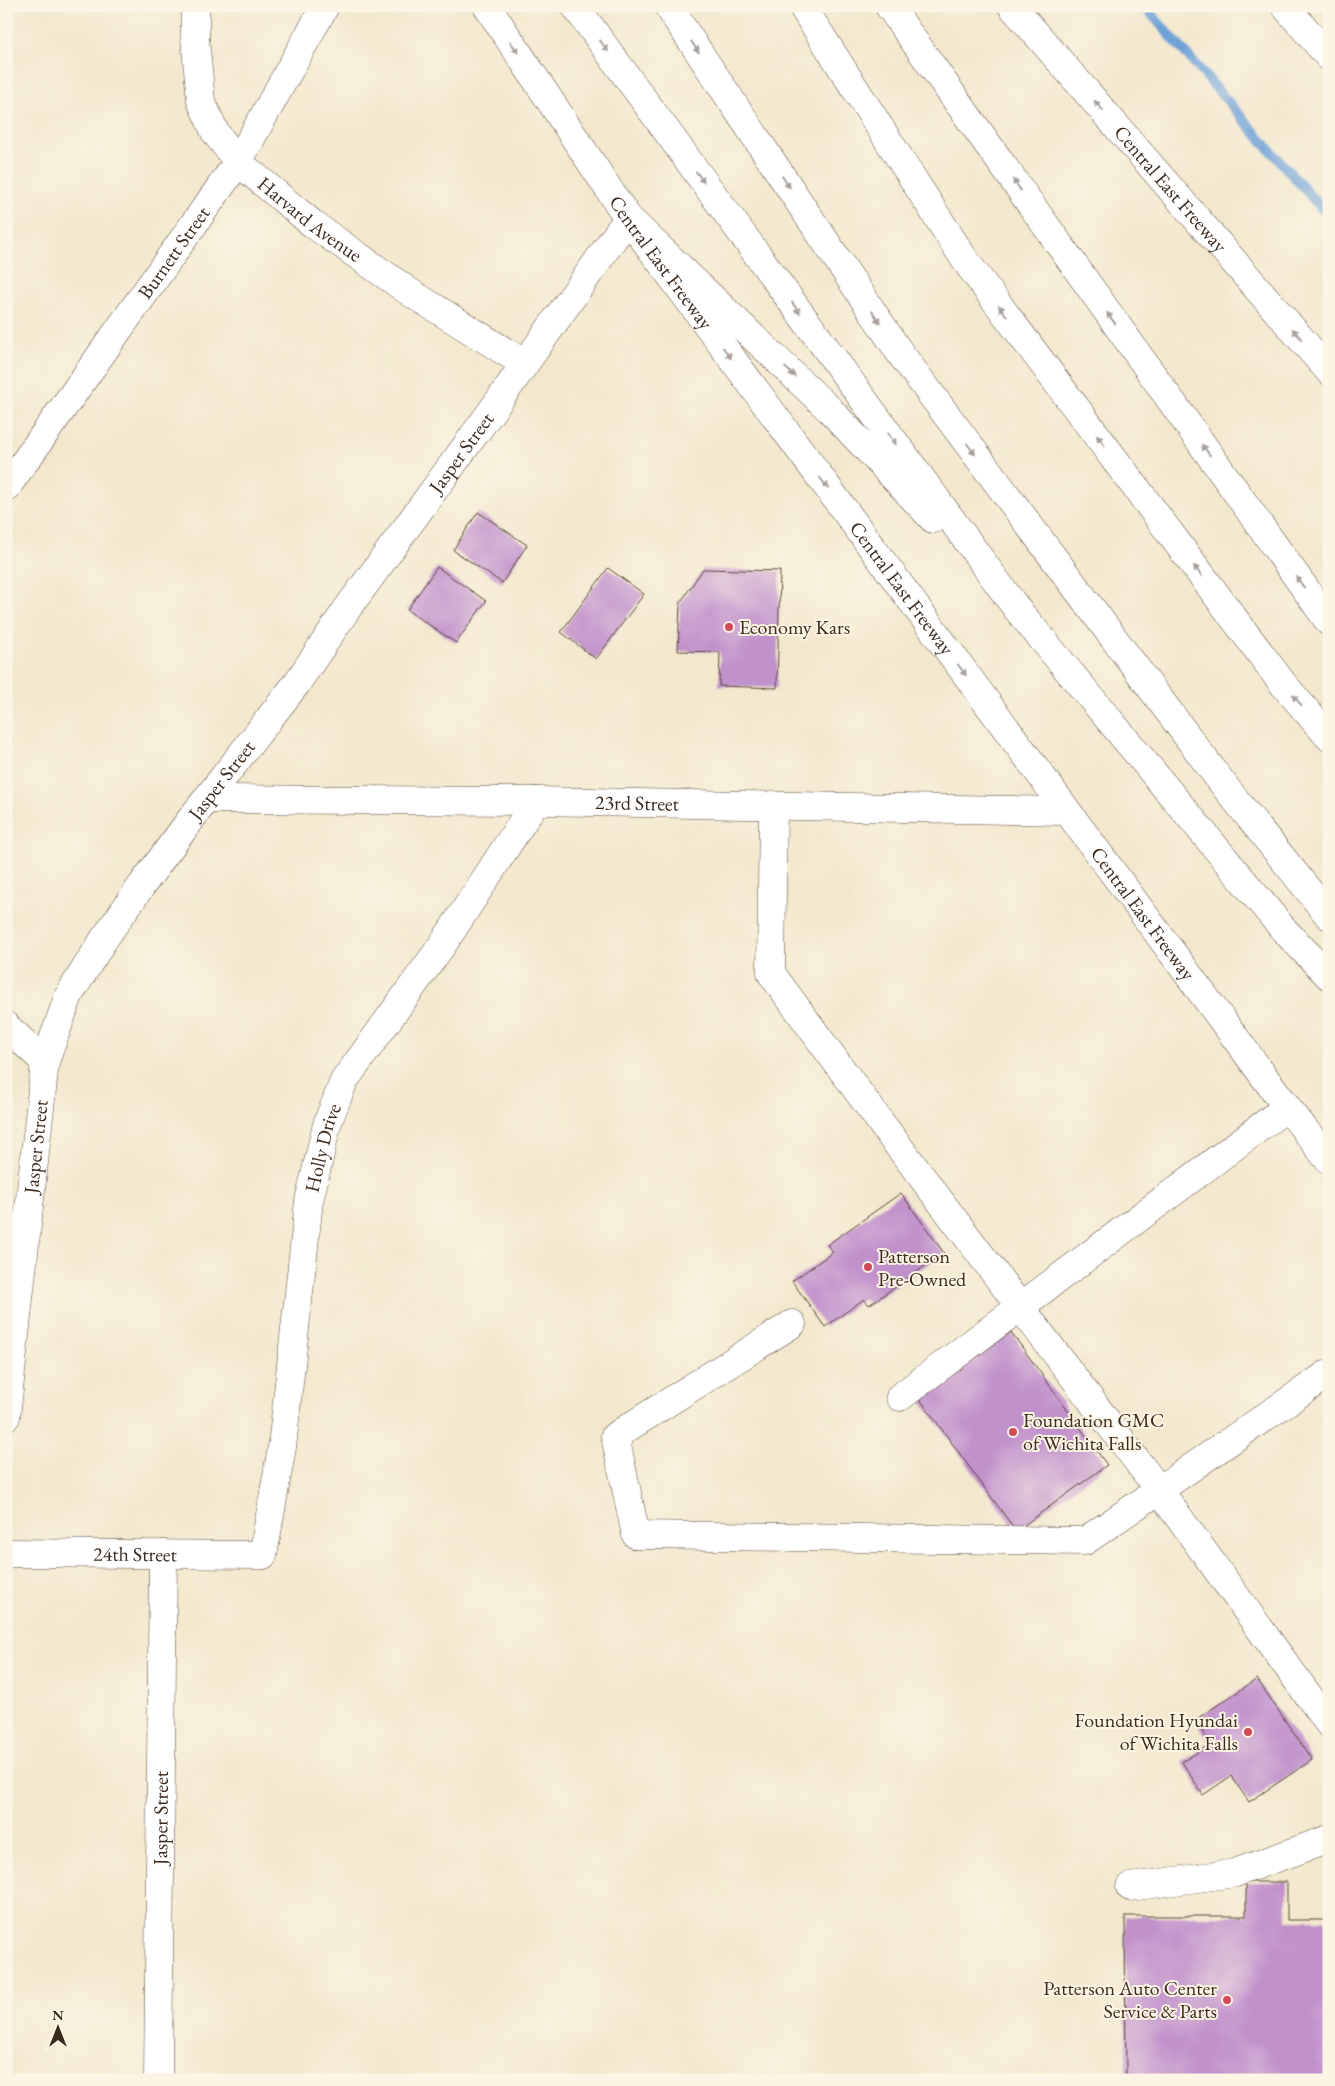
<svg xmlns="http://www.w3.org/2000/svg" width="1335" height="2086" viewBox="0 0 1335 2086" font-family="'EB Garamond',serif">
  <rect width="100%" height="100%" fill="#fcf5e5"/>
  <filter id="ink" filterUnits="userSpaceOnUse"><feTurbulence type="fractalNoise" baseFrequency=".02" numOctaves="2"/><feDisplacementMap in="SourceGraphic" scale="10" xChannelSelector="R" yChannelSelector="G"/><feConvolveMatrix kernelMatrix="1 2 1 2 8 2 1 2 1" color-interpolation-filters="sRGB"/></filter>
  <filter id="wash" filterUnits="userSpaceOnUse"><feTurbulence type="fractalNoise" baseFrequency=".0096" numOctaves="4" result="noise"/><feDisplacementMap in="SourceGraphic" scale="20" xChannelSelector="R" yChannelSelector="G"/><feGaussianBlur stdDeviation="1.12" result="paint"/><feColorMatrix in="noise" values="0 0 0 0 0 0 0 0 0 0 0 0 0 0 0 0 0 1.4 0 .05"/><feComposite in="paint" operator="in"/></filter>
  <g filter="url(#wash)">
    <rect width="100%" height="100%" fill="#f3e8ce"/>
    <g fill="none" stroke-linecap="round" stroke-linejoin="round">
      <path stroke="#6a9fd7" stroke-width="10" d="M1141 6 1146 8 1329 217"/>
    </g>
    <g id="blocks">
      <g fill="#c191cc">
        <path d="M478 512 527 545 502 583 453 550Z"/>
        <path d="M437 567 486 601 456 643 407 610Z"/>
        <path d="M608 568 644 594 596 659 561 632Z"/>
        <path d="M703 569 780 571 777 688 719 686 720 652 678 651 680 603Z"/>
        <path d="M901 1193 944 1253 869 1305 864 1299 825 1327 792 1281 833 1252 827 1245Z"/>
        <path d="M1011 1332 1107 1465 1016 1531 919 1398Z"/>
        <path d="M1257 1679 1312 1760 1249 1802 1231 1776 1203 1795 1182 1762 1210 1744 1195 1720Z"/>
        <path d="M1246 1882H1287V1920H1329V2080H1126L1125 1916H1246Z"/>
      </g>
    </g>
  </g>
  <g filter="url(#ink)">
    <use href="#blocks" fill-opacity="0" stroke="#574638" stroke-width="1"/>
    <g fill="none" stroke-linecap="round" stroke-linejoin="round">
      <g stroke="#574638" stroke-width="29">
        <g id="minor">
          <path id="s1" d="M195 6V38L201 101 215 132 238 162 314 225 411 293 525 364"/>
          <path d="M1285 6 1329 57"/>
          <path id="s2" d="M6 488 238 162 325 6"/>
          <path id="s3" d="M208 799 536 801 1066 811"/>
          <path d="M773 805 771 973 884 1127 1159 1490 1329 1724"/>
          <path d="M6 1026 45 1062"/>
          <path d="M792 1324 615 1436 636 1535 1085 1541 1329 1373"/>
          <path d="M900 1397 1287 1107"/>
          <path id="s4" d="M6 1417 45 1062 69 995 104 939 142 885 194 815 297 683 347 609 493 409 628 218"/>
          <path id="s5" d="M6 1553 263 1555 282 1447 309 1201 327 1124 344 1081 443 944 536 801"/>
          <path d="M1130 1887 1235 1873 1329 1839"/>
          <path id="s6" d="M158 2080 163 1554"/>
        </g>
      </g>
      <g stroke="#574638" stroke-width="29">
        <g id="major">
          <path id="s7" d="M487 6 628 218 1268 1082 1329 1161"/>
          <path id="s8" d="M1012 6 1329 371"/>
        </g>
      </g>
      <g stroke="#574638" stroke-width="29">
        <g id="highway">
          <path d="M575 6 1017 609 1285 931 1329 976"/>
          <path d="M668 6 900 353 1226 788 1329 916"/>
          <path d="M802 6 965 260 1284 685 1329 737"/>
          <path d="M889 6 1329 622"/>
          <path d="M628 218 830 410 933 519"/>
        </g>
      </g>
      <use href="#minor" stroke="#fff" stroke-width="28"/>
      <use href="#major" stroke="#fff" stroke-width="28"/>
      <use href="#highway" stroke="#fff" stroke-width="28"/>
    </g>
    <defs><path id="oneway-solid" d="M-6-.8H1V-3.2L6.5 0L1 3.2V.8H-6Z" transform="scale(1.25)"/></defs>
    <g fill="#a79f9a">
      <use href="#oneway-solid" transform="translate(604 46) rotate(54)"/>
      <use href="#oneway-solid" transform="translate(514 47) rotate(57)"/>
      <use href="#oneway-solid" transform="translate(695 47) rotate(56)"/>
      <use href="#oneway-solid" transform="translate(1099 106) rotate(-131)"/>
      <use href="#oneway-solid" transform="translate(700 177) rotate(54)"/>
      <use href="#oneway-solid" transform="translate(786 182) rotate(56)"/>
      <use href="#oneway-solid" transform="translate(1017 185) rotate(-126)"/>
      <use href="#oneway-solid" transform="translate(796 308) rotate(54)"/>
      <use href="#oneway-solid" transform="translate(1003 311) rotate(-127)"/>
      <use href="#oneway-solid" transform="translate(876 317) rotate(56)"/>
      <use href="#oneway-solid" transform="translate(1111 318) rotate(-126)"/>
      <use href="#oneway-solid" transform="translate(1297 334) rotate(-131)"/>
      <use href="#oneway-solid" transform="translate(727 353) rotate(53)"/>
      <use href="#oneway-solid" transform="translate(790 372) rotate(43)"/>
      <use href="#oneway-solid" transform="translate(892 439) rotate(54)"/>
      <use href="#oneway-solid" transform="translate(1101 441) rotate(-127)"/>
      <use href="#oneway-solid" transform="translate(971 449) rotate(53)"/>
      <use href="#oneway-solid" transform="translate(1206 450) rotate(-126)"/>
      <use href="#oneway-solid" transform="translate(824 483) rotate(53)"/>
      <use href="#oneway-solid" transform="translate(1198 571) rotate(-127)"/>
      <use href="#oneway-solid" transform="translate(1300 582) rotate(-126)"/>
      <use href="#oneway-solid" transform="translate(962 670) rotate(53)"/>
      <use href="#oneway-solid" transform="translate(1297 700) rotate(-131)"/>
    </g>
  </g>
  <g fill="#d1495b" stroke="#fcf5e5" stroke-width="2">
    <circle cx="729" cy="627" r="5"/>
    <circle cx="868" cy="1267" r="5"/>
    <circle cx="1013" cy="1432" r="5"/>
    <circle cx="1248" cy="1732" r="5"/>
    <circle cx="1227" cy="2000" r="5"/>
  </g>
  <g text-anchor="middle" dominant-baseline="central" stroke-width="4" stroke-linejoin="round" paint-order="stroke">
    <g font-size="20" fill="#3b2a1e" stroke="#fcf5e5">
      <text stroke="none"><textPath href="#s8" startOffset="242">Central East Freeway</textPath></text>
      <text stroke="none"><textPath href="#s1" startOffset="259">Harvard Avenue</textPath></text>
      <text stroke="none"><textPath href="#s2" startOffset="289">Burnett Street</textPath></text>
      <text stroke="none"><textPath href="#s7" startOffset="310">Central East Freeway</textPath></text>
      <text stroke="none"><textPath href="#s4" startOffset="1098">Jasper Street</textPath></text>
      <text stroke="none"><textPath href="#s7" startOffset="715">Central East Freeway</textPath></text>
      <text stroke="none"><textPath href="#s4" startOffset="692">Jasper Street</textPath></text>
      <text stroke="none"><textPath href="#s3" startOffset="429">23rd Street</textPath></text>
      <text stroke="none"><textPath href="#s7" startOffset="1120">Central East Freeway</textPath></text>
      <text stroke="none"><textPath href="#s4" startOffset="272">Jasper Street</textPath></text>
      <text stroke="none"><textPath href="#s5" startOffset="669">Holly Drive</textPath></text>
      <text stroke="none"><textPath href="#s5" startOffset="129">24th Street</textPath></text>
      <text stroke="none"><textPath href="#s6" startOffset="262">Jasper Street</textPath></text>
    </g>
    <g font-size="20" fill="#3b2a1e" stroke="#fcf5e5" text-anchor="start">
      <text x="739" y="627">Economy Kars</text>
      <text x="878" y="1256">Patterson<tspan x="878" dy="23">Pre-Owned</tspan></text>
      <text x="1023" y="1420">Foundation GMC<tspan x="1023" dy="23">of Wichita Falls</tspan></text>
      <text x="1238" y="1720" text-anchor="end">Foundation Hyundai<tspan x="1238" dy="23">of Wichita Falls</tspan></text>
      <text x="1217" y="1988" text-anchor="end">Patterson Auto Center<tspan x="1217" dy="23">Service &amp; Parts</tspan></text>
    </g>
  </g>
  <rect width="1335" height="2086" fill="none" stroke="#fcf5e5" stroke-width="25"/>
  <g transform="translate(58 2028)" stroke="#fcf5e5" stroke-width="4" paint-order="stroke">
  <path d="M0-4L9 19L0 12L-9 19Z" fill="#3b2a1e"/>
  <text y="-8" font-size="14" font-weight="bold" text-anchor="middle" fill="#3b2a1e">N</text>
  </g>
</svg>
